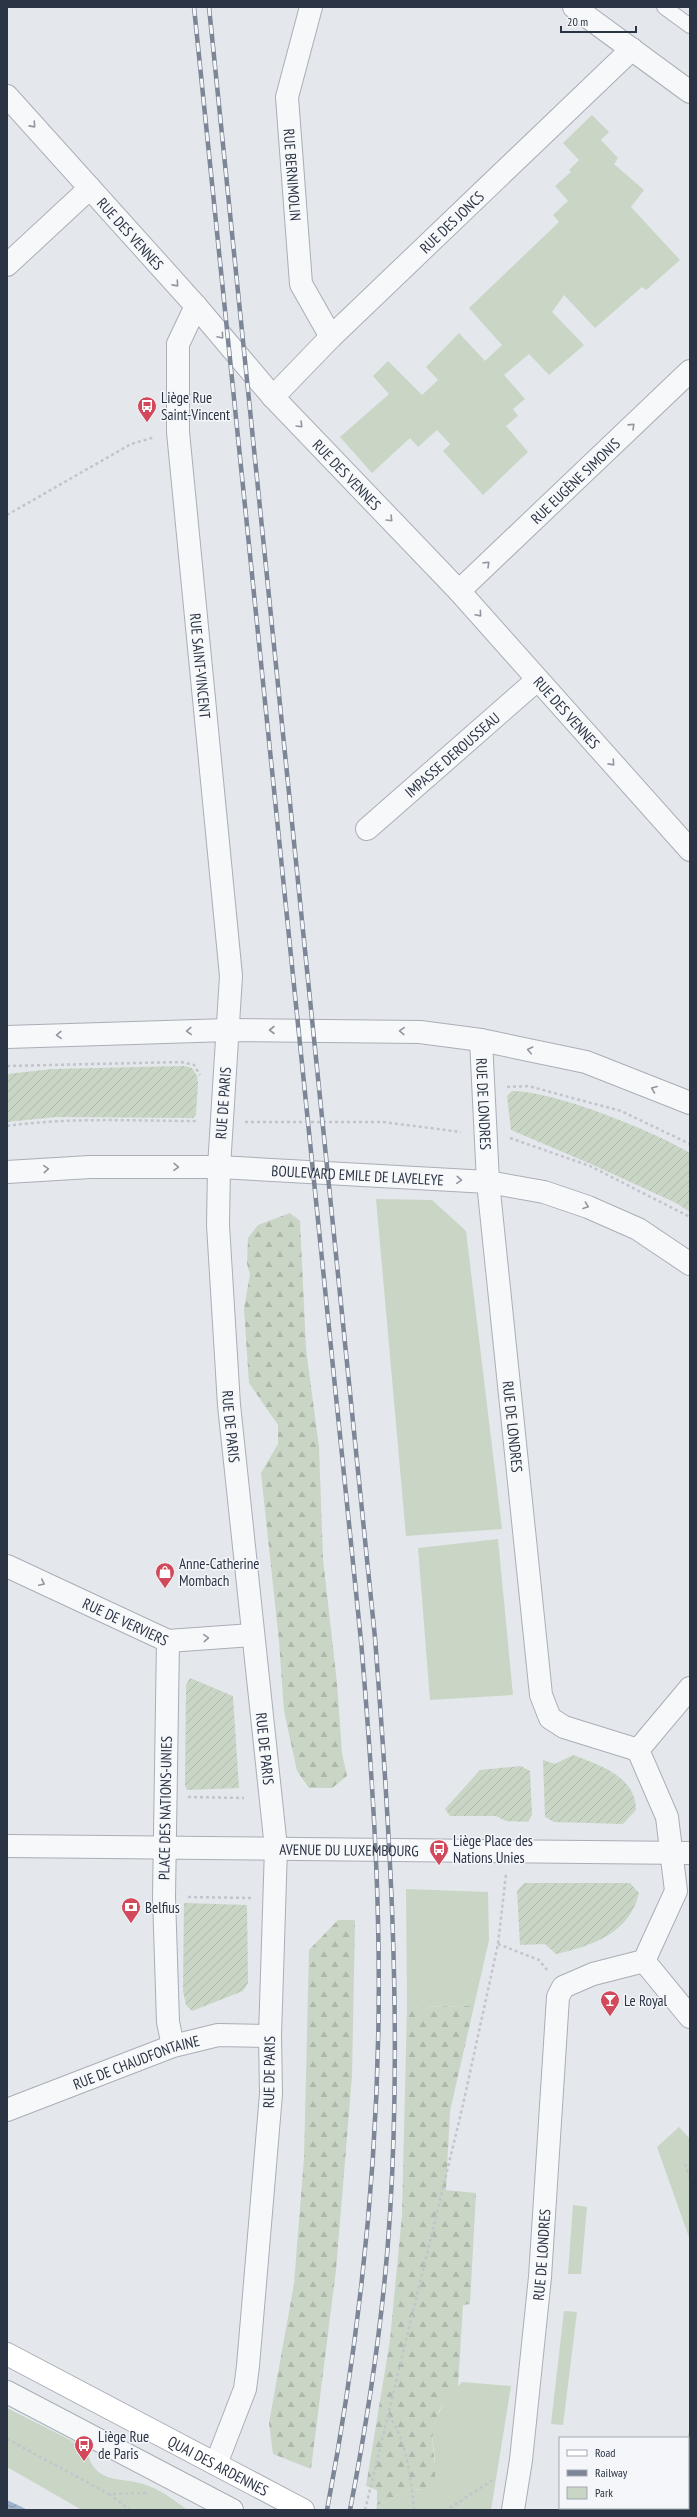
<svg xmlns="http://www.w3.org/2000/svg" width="697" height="2517" viewBox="0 0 697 2517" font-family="'PT Sans Narrow',sans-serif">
  <defs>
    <pattern id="forest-firs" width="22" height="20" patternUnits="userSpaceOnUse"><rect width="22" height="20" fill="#c9d6c5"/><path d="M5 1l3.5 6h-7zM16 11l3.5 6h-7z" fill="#adb8ab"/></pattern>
    <pattern id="garden-furrows" width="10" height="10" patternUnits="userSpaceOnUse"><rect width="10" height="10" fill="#c9d6c5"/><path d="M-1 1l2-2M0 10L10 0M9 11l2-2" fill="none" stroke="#adb8ab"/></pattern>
    <pattern id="water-waves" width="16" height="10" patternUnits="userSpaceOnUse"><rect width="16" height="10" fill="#9fb4cc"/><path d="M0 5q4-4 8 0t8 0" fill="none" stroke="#8293a7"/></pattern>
  </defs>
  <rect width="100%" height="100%" fill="#e4e7ec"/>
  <g fill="#c9d6c5">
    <path d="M592 115 609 132 601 140 618 158 614 164 644 190 631 207 680 260 646 290 642 287 595 328 564 295 552 312 584 345 549 375 529 354 504 375 525 399 513 409 518 416 506 426 528 452 483 495 443 451 450 444 437 430 418 447 410 438 372 473 340 437 389 394 373 376 388 361 422 395 438 380 426 367 459 333 485 361 502 345 469 308 559 222 553 215 568 201 555 186 571 172 569 170 579 160 563 143Z"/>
    <path d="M376 1199 432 1200 466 1231 502 1529 406 1536Z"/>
    <path d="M498 1539 513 1695 430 1700 418 1548Z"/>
    <path d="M406 1889 488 1892 489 1940 474 2006 407 2007Z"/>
    <path d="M679 2127 690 2139V2240L657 2147Z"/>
    <path d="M573 2205 587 2207 581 2274H568Z"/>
    <path d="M564 2311 577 2312 563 2425 551 2424Z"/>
    <path d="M462 2382 511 2386 491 2510H376L377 2505 391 2500 406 2489 419 2490 435 2461 432 2433 436 2418 448 2396Z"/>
    <path d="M7 2408 86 2448C95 2489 123 2474 151 2487 164 2492 176 2502 188 2510H82L7 2467Z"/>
    <path d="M690 2428V2510H635L636 2508H688L687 2438Z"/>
  </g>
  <g fill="url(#forest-firs)">
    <path d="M290 1213 300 1221 306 1349 319 1447 323 1559 337 1683 342 1753 347 1776 332 1788H309L297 1771 284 1711 279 1641 261 1473 278 1444V1425L249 1383 244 1309 250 1274 247 1264 248 1238 258 1225Z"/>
    <path d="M338 1920H355L352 2076 336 2270 311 2469 273 2454 269 2423 294 2284 304 2158 309 1950Z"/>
    <path d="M474 2006 450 2111 446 2190 476 2193 470 2304 463 2305 458 2387C445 2399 435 2413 433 2432 429 2459 452 2494 406 2489L391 2500 377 2505V2490L366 2486 390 2340 402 2215 407 2007Z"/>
  </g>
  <g fill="url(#garden-furrows)">
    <path d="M184 1066 192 1068 197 1076 198 1083 196 1114 193 1118 57 1117 7 1122V1074L52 1069Z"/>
    <path d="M512 1091C555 1091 653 1131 690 1153V1212L676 1203 591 1164 511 1130 507 1096Z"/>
    <path d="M190 1678 233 1696 239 1788 187 1790 185 1786 186 1685Z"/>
    <path d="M573 1755C599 1765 636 1776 636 1810L623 1824 554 1822 545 1817 543 1760 555 1764Z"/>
    <path d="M521 1766 530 1771 532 1815 528 1822 506 1821 496 1816H450L445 1809 480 1770Z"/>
    <path d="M524 1883H630L639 1893C630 1933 592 1946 556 1954L545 1944 520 1945 517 1891Z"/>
    <path d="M184 1903 247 1905 248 1983 243 1991 192 2011 186 2005 183 1991Z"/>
  </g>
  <path fill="url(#water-waves)" d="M7 2500 28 2510H7Z"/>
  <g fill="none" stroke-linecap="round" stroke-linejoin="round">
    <g stroke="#a9aeb7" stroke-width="16">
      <path id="service" d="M664 7 690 26"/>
    </g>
    <g stroke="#a9aeb7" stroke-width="24">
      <g id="minor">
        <path id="s1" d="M311 7 287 97 301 284 331 337"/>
        <path d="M574 7 690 92"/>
        <path id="s2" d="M7 96 196 306 273 397 459 591 690 850"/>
        <path d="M7 265 90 188"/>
        <path id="s3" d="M196 306 178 344V432L231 976 219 1167 218 1225 229 1405 276 1848 270 2036 271 2094 248 2366 245 2389 216 2464"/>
        <path id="s4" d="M273 397 331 337 632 49"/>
        <path id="s5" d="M459 591 690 371"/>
        <path id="s6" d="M367 829 537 680"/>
        <path id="s7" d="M481 1040 488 1182 541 1695 550 1718 564 1727 638 1750"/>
        <path id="s8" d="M7 1566 168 1641 252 1635"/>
        <path d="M168 1641 164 1897 168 2022 173 2046"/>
        <path d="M638 1750 690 1688"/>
        <path d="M644 1961 690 2017"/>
        <path id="s9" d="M7 2110 173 2046 218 2035 270 2036"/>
        <path d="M7 2392 232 2510"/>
        <path id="s10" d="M513 2510 521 2460 540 2277 558 1997 563 1987 593 1974 644 1961 676 1891 667 1817 638 1750"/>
      </g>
    </g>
    <g stroke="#a9aeb7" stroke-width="24">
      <g id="tertiary">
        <path d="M7 1037 228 1030 420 1032 481 1040 586 1062 690 1103"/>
        <path id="s11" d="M7 1172 90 1167H219L488 1182 544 1192 588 1207 638 1229 690 1264"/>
        <path id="s12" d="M7 1846 690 1853"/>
      </g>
    </g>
    <g stroke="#a9aeb7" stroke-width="24">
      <g id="secondary">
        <path id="s13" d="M7 2354 303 2510"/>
      </g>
    </g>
    <g stroke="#c2c5cb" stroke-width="2.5" stroke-dasharray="3 3" stroke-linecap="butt">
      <path d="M7 515 131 444 155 437"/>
      <path d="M7 1066 181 1062 194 1065 200 1075"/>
      <path d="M507 1087 528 1086 621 1111 690 1144"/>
      <path d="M245 1122H383L461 1132"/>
      <path d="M7 1126C70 1117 134 1121 198 1121"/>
      <path d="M510 1138 590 1166 690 1217"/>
      <path d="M188 1797 244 1798"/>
      <path d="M188 1897 251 1898"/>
      <path d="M498 1944 539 1960 548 1971"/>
      <path d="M685 2164 690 2178"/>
      <path d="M388 2416C406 2434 412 2485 414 2510"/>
      <path d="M7 2439 109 2494 146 2493"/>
      <path d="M109 2494 130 2510"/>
      <path d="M365 2510 462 2109 498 1944 506 1874"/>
      <path d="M444 2510 453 2506 494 2479"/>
    </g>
    <use href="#service" stroke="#f7f8fa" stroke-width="14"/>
    <use href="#minor" stroke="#f7f8fa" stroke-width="22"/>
    <use href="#tertiary" stroke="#f7f8fa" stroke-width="22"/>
    <use href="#secondary" stroke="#fff" stroke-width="22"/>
    <g stroke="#7d8696" stroke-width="4.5">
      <g id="rail">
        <path d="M194 7 361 1641C369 1734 376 1827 378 1921 383 2118 364 2316 327 2510"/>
        <path d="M209 7 375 1638C390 1829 402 2022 390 2214 384 2313 369 2412 350 2510"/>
      </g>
    </g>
    <use href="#rail" stroke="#f4f6f9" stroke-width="3" stroke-dasharray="9" stroke-linecap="butt"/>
  </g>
  <defs><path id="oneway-chevron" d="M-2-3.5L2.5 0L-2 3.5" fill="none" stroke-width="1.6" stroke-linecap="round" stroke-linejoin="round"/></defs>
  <g stroke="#9196a0">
    <use href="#oneway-chevron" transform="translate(33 125) rotate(48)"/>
    <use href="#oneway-chevron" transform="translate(176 284) rotate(48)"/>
    <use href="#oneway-chevron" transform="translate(221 336) rotate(50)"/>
    <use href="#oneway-chevron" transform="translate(300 425) rotate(46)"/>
    <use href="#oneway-chevron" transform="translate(632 426) rotate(-44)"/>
    <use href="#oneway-chevron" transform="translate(390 519) rotate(46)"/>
    <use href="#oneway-chevron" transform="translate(487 564) rotate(-44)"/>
    <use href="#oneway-chevron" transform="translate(479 614) rotate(49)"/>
    <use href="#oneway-chevron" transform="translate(612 763) rotate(48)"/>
    <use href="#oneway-chevron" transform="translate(272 1030) rotate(-180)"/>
    <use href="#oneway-chevron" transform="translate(189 1031) rotate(178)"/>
    <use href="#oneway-chevron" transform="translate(402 1031) rotate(-178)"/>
    <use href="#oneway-chevron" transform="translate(59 1035) rotate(178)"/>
    <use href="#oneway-chevron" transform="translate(530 1050) rotate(-168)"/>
    <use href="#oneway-chevron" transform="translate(654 1089) rotate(-158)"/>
    <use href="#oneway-chevron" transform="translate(176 1167) rotate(1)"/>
    <use href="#oneway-chevron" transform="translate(46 1169) rotate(-3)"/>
    <use href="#oneway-chevron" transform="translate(459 1180) rotate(4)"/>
    <use href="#oneway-chevron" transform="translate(586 1206) rotate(20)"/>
    <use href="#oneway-chevron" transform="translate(42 1583) rotate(25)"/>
    <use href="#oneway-chevron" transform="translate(206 1638) rotate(-4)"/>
  </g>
  <defs>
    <g id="bus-pin" transform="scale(1)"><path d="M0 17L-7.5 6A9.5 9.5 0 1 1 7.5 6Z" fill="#d1495b" stroke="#f4f6f9"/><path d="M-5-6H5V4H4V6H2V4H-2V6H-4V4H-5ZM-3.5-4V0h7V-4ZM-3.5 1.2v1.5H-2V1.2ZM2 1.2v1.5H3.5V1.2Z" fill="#fff"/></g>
    <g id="shop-pin" transform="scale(1)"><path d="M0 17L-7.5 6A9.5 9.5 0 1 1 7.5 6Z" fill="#d1495b" stroke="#f4f6f9"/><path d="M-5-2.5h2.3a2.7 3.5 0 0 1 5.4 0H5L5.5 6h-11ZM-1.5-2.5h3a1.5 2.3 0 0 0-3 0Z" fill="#fff"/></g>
    <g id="bank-pin" transform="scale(1)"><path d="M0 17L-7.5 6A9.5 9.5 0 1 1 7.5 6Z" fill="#d1495b" stroke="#f4f6f9"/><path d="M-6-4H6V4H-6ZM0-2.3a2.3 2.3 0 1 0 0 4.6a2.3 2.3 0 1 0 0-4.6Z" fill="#fff"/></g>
    <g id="bar-pin" transform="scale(1)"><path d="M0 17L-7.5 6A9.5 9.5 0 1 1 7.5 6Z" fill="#d1495b" stroke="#f4f6f9"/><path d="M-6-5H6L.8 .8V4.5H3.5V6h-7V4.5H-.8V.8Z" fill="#fff"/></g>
  </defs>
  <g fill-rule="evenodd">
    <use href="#bus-pin" x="147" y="406"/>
    <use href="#shop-pin" x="165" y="1572"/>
    <use href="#bus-pin" x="439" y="1849"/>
    <use href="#bank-pin" x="131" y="1907"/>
    <use href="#bar-pin" x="610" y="2000"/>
    <use href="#bus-pin" x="84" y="2445"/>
  </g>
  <g text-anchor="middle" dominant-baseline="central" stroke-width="3" stroke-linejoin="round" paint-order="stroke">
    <g font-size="15" fill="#2b3445" stroke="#f4f6f9">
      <text stroke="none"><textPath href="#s1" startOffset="171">RUE BERNIMOLIN</textPath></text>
      <text stroke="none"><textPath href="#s4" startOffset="250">RUE DES JONCS</textPath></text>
      <text stroke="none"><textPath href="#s2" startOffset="185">RUE DES VENNES</textPath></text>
      <text stroke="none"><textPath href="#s2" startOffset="509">RUE DES VENNES</textPath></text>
      <text stroke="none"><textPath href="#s5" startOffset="160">RUE EUGÈNE SIMONIS</textPath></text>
      <text stroke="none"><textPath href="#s3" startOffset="365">RUE SAINT-VINCENT</textPath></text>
      <text stroke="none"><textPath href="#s2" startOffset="833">RUE DES VENNES</textPath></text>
      <text stroke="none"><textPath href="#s6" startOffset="113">IMPASSE DEROUSSEAU</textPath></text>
      <text transform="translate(223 1103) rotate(-86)">RUE DE PARIS</text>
      <text stroke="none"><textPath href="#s7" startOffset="64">RUE DE LONDRES</textPath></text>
      <text stroke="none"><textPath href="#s11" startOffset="351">BOULEVARD EMILE DE LAVELEYE</textPath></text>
      <text stroke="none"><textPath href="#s3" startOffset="1128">RUE DE PARIS</textPath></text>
      <text stroke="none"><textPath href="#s7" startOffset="388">RUE DE LONDRES</textPath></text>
      <text stroke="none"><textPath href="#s8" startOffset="131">RUE DE VERVIERS</textPath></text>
      <text stroke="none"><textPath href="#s3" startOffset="1452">RUE DE PARIS</textPath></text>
      <text transform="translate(165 1808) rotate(-89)">PLACE DES NATIONS-UNIES</text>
      <text stroke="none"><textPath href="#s12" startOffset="342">AVENUE DU LUXEMBOURG</textPath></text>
      <text stroke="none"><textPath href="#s9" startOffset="138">RUE DE CHAUDFONTAINE</textPath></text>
      <text transform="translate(269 2072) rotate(-89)">RUE DE PARIS</text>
      <text stroke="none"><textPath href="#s10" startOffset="257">RUE DE LONDRES</textPath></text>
      <text stroke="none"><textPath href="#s13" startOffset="239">QUAI DES ARDENNES</textPath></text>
    </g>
    <g font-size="15" fill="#2b3445" stroke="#f4f6f9" text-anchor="start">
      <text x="161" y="397">Liège Rue<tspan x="161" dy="17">Saint-Vincent</tspan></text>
      <text x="179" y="1563">Anne-Catherine<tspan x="179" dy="17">Mombach</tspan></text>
      <text x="453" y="1840">Liège Place des<tspan x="453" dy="17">Nations Unies</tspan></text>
      <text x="145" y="1907">Belfius</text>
      <text x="624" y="2000">Le Royal</text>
      <text x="98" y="2436">Liège Rue<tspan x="98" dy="17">de Paris</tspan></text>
    </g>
  </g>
  <rect width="697" height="2517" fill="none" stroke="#2b3445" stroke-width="16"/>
  <rect x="559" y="2437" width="130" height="72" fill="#f4f6f9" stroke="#a4a8b1"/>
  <rect x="567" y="2450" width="20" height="6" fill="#ffffff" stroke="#a4a8b1"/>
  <text x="595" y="2457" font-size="12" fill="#2b3445">Road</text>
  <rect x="567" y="2470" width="20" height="6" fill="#7d8696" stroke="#a4a8b1"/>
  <text x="595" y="2477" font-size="12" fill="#2b3445">Railway</text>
  <rect x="567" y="2487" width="20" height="12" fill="#c9d6c5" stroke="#a4a8b1"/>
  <text x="595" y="2497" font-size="12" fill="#2b3445">Park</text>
  <path d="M561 26v6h75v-6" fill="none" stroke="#2b3445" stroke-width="2"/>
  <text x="567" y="26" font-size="12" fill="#2b3445" stroke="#f4f6f9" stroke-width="3" paint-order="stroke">20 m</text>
</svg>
